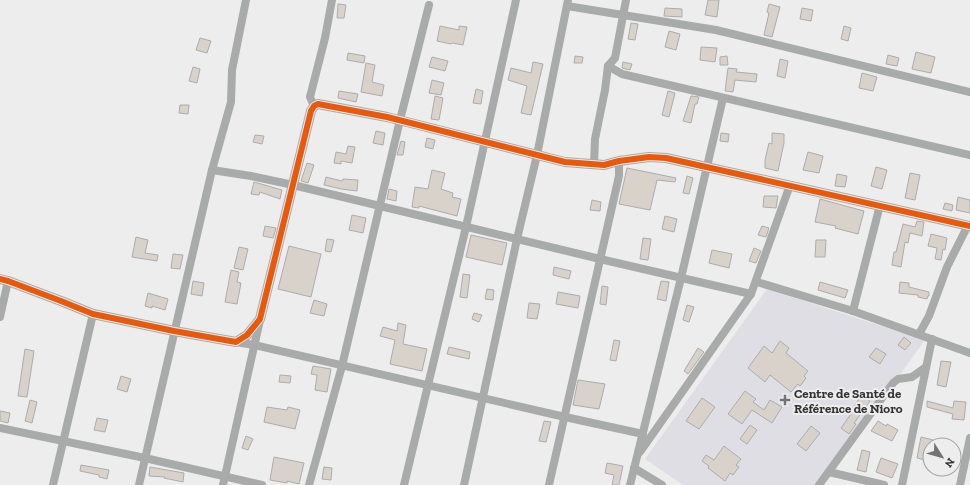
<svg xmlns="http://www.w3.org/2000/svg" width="970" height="485" viewBox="0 0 970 485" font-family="'Zilla Slab',serif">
  <rect width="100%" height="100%" fill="#ededee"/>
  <path fill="#dedee4" d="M767 289 925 340 820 485H683L645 459Z"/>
  <g fill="#d9d2ca" stroke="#adacad">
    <path d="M708 0H719L717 17 705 15Z"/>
    <path d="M338 4 346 5 344 18H337Z"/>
    <path d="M769 4 780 7 772 37 764 35 769 13 767 12Z"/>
    <path d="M665 8 682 9V17L664 16Z"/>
    <path d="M802 8 813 10 811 21 800 19Z"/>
    <path d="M631 23 638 24 635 40 628 39Z"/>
    <path d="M440 26 459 30V26L467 27 463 45 452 43 451 44 437 41Z"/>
    <path d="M844 26 851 28 848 41 841 39Z"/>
    <path d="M669 31 680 34 676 50 665 47Z"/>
    <path d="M200 38 211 41 207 53 196 50Z"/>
    <path d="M701 47 717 48 715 62 700 60Z"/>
    <path d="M916 52 935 57 931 73 912 69Z"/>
    <path d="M348 53 365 56 364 63 347 60Z"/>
    <path d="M888 55 899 58 897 66 886 64Z"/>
    <path d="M575 56 583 57 582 63H574Z"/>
    <path d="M727 56 728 65H720V57Z"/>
    <path d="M432 57 448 61 445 71 429 67Z"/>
    <path d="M780 59 788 61 785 78 777 76Z"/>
    <path d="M533 62 543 64 531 115 521 113 527 86 508 80 511 68 531 73Z"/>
    <path d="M623 62 632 64 630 70 622 68Z"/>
    <path d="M366 63 375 65 372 82 384 85 382 96 361 92Z"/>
    <path d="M193 67 200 69 197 83 189 81Z"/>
    <path d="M728 68 737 69 736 72 757 74 756 82 735 80 733 92 725 91Z"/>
    <path d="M862 73 877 77 873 91 859 88Z"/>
    <path d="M432 80 444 83 441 95 429 93Z"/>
    <path d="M476 89 483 91 481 104 473 103Z"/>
    <path d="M339 91 358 94 356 102 338 98Z"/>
    <path d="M668 91 675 93 669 117 662 115Z"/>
    <path d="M435 96 443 98 439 120 431 119Z"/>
    <path d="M691 96 699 97 697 104H695L691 123 683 121Z"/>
    <path d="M180 105H189L188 114 179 113Z"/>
    <path d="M376 131 385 133 383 145 373 143Z"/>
    <path d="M721 133 729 134 728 142 720 141Z"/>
    <path d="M772 133 784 134V143L778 171 765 168V160L769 143 772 144Z"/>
    <path d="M255 135 264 136 262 144 253 142Z"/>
    <path d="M427 138 435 140 433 149 425 147Z"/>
    <path d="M401 141 405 142 403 155H397Z"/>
    <path d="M348 146 355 147 352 163 341 161V164L334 163 336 152 346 154Z"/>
    <path d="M808 152 823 156 819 173 803 170Z"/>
    <path d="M307 163 314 165 308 183 301 181Z"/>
    <path d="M876 167 887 170 882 189 871 186Z"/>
    <path d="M627 168 676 178 675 182 657 180 650 210 619 204Z"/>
    <path d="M432 170 445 173 441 189 453 193 452 197 461 199 457 216 419 206V208L412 207 415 187 428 189Z"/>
    <path d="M910 173 920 175 915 200 905 198Z"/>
    <path d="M837 174 847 176 845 187 835 186Z"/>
    <path d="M687 176 693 178 689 194 683 193Z"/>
    <path d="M326 177 342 181 343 179 358 180 357 191 341 189 324 185Z"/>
    <path d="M254 182 282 190 280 199 260 192 259 195 251 194Z"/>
    <path d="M389 189 397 191 396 201 387 199Z"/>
    <path d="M764 196H778L776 208 763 207Z"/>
    <path d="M958 197 970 200V213L956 210Z"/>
    <path d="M820 199 864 211 858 234 835 228 836 226 815 222Z"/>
    <path d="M592 200 601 202 600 211 590 210Z"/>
    <path d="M945 203 953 205 952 211 943 209Z"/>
    <path d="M352 215 366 218 363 233 349 230Z"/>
    <path d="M665 216 677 219 674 232 662 229Z"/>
    <path d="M917 221 924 222 922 236 910 233 908 243 905 242 901 267 892 265 894 252H896L903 224 915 227Z"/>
    <path d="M265 226 276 228 273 238 263 236Z"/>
    <path d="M762 226 769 228 766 237 758 235Z"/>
    <path d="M931 234 947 238 945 250 943 249 941 260 935 259 937 248 928 246Z"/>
    <path d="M471 235 507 243 502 265 466 257Z"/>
    <path d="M136 237 148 240 145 253 158 255 157 261 132 257Z"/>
    <path d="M643 238 651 239 648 260 640 259Z"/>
    <path d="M327 239 334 240 331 252 325 251Z"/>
    <path d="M816 240H826L825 257H815Z"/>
    <path d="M289 246 321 254 311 297 278 289Z"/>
    <path d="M239 247 248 249 243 270 234 268Z"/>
    <path d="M754 248 761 251 756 263 749 261Z"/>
    <path d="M712 250 732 254 729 268 709 263Z"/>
    <path d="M173 254 183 255 180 269 171 268Z"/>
    <path d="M554 267 571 271 569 279 553 275Z"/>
    <path d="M231 270 239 272 237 282 241 283 237 304 225 302Z"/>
    <path d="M463 274 470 275 467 298 460 297Z"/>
    <path d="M193 281 204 283 202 296 191 294Z"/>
    <path d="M661 281 669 282 666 301 657 299Z"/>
    <path d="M820 282 848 290 845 298 818 290Z"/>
    <path d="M900 282 909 283V287L929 292V296H928L927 299 918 297V295L899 293Z"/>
    <path d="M602 286 608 287 606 305 600 304Z"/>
    <path d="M487 289 494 290 493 300 485 299Z"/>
    <path d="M558 292 580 296 578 308 556 304Z"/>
    <path d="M148 293 168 299 165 310 152 306V308L145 306Z"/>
    <path d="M314 300 327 304 324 316 310 313Z"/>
    <path d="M529 303 540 304 537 319 527 318Z"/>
    <path d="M687 305 694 307 689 322 683 320Z"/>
    <path d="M474 313 482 315 479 322 472 319Z"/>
    <path d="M398 323 406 325 403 344 427 349 422 371 390 364 395 340 380 336 383 327 397 331Z"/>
    <path d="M904 337 911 343 905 350 898 345Z"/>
    <path d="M614 340 620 341 616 361 610 360Z"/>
    <path d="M780 341 789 348 786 353 808 371 804 376 806 378 800 386 798 384 791 392 770 375 765 382 748 368 764 346 772 353Z"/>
    <path d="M449 347 470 352 469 359 447 354Z"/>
    <path d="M698 348 704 352 688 374 684 371Z"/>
    <path d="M876 348 886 354 880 364 869 357Z"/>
    <path d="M25 349 34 351 27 397 18 396Z"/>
    <path d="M941 361 951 362 946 387 937 385Z"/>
    <path d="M313 366 331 369 327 392 315 390 317 375 311 374Z"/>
    <path d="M280 375 291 376 290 383 279 382Z"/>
    <path d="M121 376 131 379 127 392 117 389Z"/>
    <path d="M578 380 605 384 599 409 573 405Z"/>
    <path d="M745 391 756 399 753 402 764 410 770 400 782 407 772 423 752 410 742 424 728 414Z"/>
    <path d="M862 395 870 401 854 423 856 424 849 434 841 428 854 410 852 409Z"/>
    <path d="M702 398 715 407 699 429 686 421Z"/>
    <path d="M30 400 37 402 32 423 25 421Z"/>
    <path d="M927 401 953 408 954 401 966 402 964 420 952 419 953 414 927 407Z"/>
    <path d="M267 407 287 410 288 407 300 410 295 429 264 422Z"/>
    <path d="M0 411 10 413 8 423 0 421Z"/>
    <path d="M97 418 108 420 105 432 94 430Z"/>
    <path d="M544 421 551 422 546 442 539 441Z"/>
    <path d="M878 421 886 426 887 424 898 430 892 441 871 431Z"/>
    <path d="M750 425 757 430 747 444 740 439Z"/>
    <path d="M811 426 820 433 806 451 797 444Z"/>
    <path d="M246 436 253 439 248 450 242 448Z"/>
    <path d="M921 437 945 443 944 445H930V449L927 448 925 460 917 458Z"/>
    <path d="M724 446 741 459 736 465 739 467 733 475 730 473 725 481 708 468 709 466 702 461 706 455 714 460Z"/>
    <path d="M862 450 870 452 866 472 857 470Z"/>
    <path d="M274 457 304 463 299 484 287 481V483L270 480Z"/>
    <path d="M881 458 898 464 892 478 876 472Z"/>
    <path d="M607 463 623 466 619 485H612L614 475 605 473Z"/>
    <path d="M81 465 109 470 107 479 99 477V475L80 471Z"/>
    <path d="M150 467 184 473 183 482 164 478 165 477 149 476Z"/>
    <path d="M324 467 332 468 331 480 322 479Z"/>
  </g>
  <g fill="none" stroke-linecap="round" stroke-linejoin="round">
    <g stroke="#a9aaaa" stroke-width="8">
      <path d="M567 6 716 30 970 92"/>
      <path d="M608 66 622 74 970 155"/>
      <path d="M314 106 310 97 325 38 332 0"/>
      <path d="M594 165 595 139 605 90 608 66 615 58 626 0"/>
      <path d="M212 170 251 176 293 185 600 259 751 294"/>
      <path d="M757 282 853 311 970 353"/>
      <path d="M853 311 880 205"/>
      <path d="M0 317 8 281"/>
      <path d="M919 334 929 316 947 267 968 225"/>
      <path d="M236 342 254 345 565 417 643 434"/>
      <path d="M0 428 145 458 262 485"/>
      <path d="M640 452 751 294 790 185"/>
      <path d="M634 468 662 485"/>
      <path d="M829 472 884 485"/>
      <path d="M53 485 93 314"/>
      <path d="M139 485 212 170 231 102 232 70 246 0"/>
      <path d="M223 485 260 320"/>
      <path d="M309 485 342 366 400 120 429 5"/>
      <path d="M404 485 466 227 516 0"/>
      <path d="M464 485 517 239 537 155 568 0"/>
      <path d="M549 485 619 176V161"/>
      <path d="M630 485 681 278 723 98"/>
      <path d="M819 485 893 383 898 379 912 377 926 367"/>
      <path d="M902 485 932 339"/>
      <path d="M960 485 970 438"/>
    </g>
    <path stroke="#a9aaaa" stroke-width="10" d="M0 279 8 281 61 301 93 314 174 331 236 342 247 335 260 319 311 111 314 106 318 104 387 117 565 162 604 165 619 161 649 157 666 158 970 226"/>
    <g stroke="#ededee" stroke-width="8">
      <path id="cycleway" d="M0 279 8 281 61 301 93 314 174 331 236 342 247 335 260 319 311 111 314 106 318 104 387 117 565 162 604 165 619 161 649 157 666 158 970 226"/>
    </g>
    <use href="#cycleway" stroke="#e8590c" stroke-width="6"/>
  </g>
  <path fill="#737374" stroke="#ededee" stroke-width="1.5" d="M783 394h4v4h4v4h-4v4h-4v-4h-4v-4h4z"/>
  <g text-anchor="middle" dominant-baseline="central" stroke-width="4" stroke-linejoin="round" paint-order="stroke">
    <g font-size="13" font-weight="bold" fill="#323233" stroke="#ededee" text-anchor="start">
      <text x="794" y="393">Centre de Santé de<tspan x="794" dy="15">Référence de Nioro</tspan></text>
    </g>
  </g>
  <g transform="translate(942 457) rotate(127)"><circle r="19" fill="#ededee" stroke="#a2a2a3"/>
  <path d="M0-3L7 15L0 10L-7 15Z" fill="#737374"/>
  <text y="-6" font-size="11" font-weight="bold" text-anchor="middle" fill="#323233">N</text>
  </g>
</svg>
